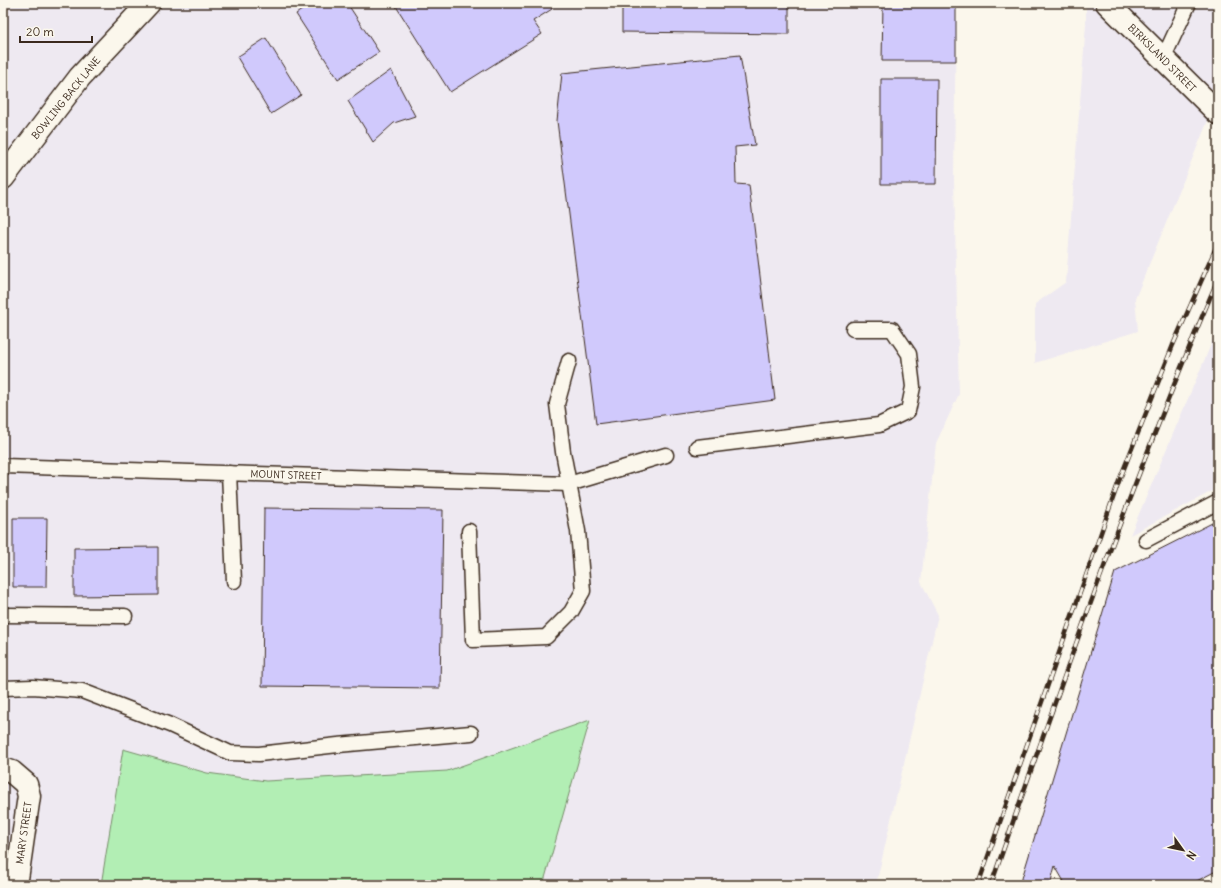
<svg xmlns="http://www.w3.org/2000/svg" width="1221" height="888" viewBox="0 0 1221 888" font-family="Delius,sans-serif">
  <rect width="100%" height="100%" fill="#fbf7ec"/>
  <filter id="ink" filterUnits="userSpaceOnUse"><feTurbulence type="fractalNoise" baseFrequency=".025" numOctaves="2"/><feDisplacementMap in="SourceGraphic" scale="8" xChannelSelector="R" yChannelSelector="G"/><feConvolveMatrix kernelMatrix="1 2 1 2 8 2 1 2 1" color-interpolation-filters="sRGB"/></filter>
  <g filter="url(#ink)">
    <g fill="#eee9f1">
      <path d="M3 3H956L954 179 959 394 936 443 921 582 938 615 876 885H3Z"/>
      <path d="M1086 3H1218V96L1135 299 1138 331 1035 363V304L1066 282 1086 24Z"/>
      <path d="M1218 328V488L1130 535Z"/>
    </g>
    <path fill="#b2eeb4" stroke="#768c69" d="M590 720 543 885H101L123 749 207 773 266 781 447 771Z"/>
    <g fill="#d0c9fc" stroke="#3b2a1e">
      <path d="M312 3H347L379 52 338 79 296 14Z"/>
      <path d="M394 3H549L552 9 533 21 542 34 450 92Z"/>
      <path d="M622 3H789V34L622 32Z"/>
      <path d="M883 3H956V61H882Z"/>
      <path d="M266 38 301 95 271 114 237 57Z"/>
      <path d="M740 55 755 145 735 147 736 184 749 185 775 400 596 424 557 121 562 73Z"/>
      <path d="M391 70 415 116 394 123 373 142 348 101Z"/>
      <path d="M881 79H937L936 184H881Z"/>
      <path d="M264 508 443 510 440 688 262 686Z"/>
      <path d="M13 518H47L46 587H13Z"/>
      <path d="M1218 520V870L1189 885H1066L1055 866 1050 885H1020L1115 572Z"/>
      <path d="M158 547V595L74 596V548Z"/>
    </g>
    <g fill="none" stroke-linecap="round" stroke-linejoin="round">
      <g stroke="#3b2a1e" stroke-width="17">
        <g id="service">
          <path d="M1163 59 1189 3"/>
          <path d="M697 447 879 425 908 411 913 387 909 354 892 329H853"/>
          <path d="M3 466 569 484 666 455"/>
          <path d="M229 473 234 581"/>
          <path d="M469 531 473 640 546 637 571 612 583 591 578 531 563 452 557 404 569 361"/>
          <path d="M1146 540 1218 502"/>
          <path d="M3 615 125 616"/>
          <path d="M3 688 33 687 82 691 170 725 230 753 259 754 338 745 471 733"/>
        </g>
      </g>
      <g stroke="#3b2a1e" stroke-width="25">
        <g id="minor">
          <path d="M1107 3 1218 113"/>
          <path d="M3 178 80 77 149 3"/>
          <path d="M3 769 12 772 26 784 29 796 17 879 14 885"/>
        </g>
      </g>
      <use href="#service" stroke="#fbf7ec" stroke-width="14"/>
      <use href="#minor" stroke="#fbf7ec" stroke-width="22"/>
      <g stroke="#3b2a1e" stroke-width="4.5">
        <g id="rail">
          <path d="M978 885 1119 481 1173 345 1218 243"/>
          <path d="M991 885C1062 681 1133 477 1218 279"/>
        </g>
      </g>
      <use href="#rail" stroke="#fbf7ec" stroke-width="3" stroke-dasharray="9" stroke-linecap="butt"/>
    </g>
  </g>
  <g text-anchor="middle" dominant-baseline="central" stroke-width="3" stroke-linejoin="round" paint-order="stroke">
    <g font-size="10" fill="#3b2a1e" stroke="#fbf7ec">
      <text transform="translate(1162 58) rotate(45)">BIRKSLAND STREET</text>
      <text transform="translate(66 98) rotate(-51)">BOWLING BACK LANE</text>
      <text transform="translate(286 475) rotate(2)">MOUNT STREET</text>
      <text transform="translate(24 833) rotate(-82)">MARY STREET</text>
    </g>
  </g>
  <rect width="1221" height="888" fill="none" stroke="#fbf7ec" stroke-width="16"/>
  <rect x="8" y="8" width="1205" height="872" fill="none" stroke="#3b2a1e" stroke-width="1.5" filter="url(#ink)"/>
  <g transform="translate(1183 850) rotate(123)" stroke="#fbf7ec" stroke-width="3" paint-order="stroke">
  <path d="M0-3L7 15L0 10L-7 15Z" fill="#3b2a1e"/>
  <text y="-6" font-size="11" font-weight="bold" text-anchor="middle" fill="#3b2a1e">N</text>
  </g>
  <path d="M20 36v6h72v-6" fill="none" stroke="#3b2a1e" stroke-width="2"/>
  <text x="26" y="36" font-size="12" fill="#3b2a1e" stroke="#fbf7ec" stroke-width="3" paint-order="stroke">20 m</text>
</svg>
